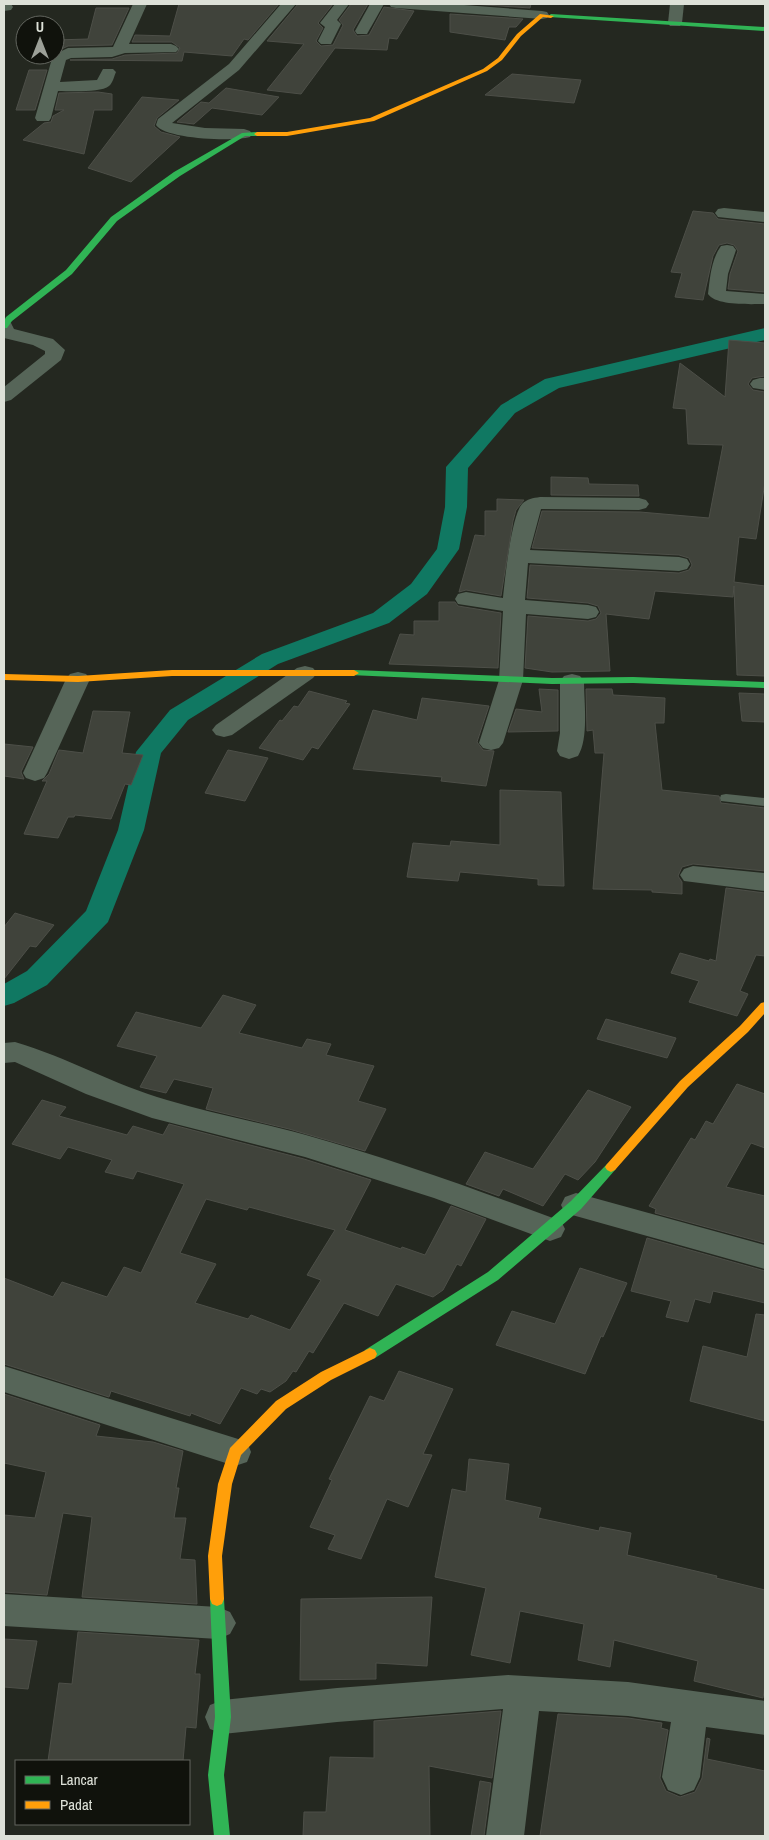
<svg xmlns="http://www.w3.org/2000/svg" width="769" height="1840" viewBox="0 0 769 1840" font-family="'Archivo Narrow',sans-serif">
  <rect width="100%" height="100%" fill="#242820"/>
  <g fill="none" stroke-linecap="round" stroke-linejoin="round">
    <path fill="#107862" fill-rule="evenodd" d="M765 328V340L559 388 515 413 468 468 467 507 459 549 427 594 389 623 278 664 188 720 161 753 144 830 108 922 47 985 14 1003 4 1006V984L27 971 86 911 118 830 136 752 170 710 262 654 373 613 411 584 437 549 445 507 446 467 501 405 545 379Z"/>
  </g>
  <g fill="#40433b" stroke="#4d4f48" fill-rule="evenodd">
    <path d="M179 4H279L248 40 244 39 232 56 184 52 182 61 70 60 112 59 125 55 177 53 180 48 172 42H132L135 35 170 36Z"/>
    <path d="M298 4H333L318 23 323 28 316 41 321 46 333 45 343 25 339 20 351 4H368L353 30 357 36 369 35 384 7 414 11 397 39 389 38 387 50 335 48 301 94 267 90 304 44 267 41Z"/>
    <path d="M472 4H531L530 8Z"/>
    <path d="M96 8H129L112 45 68 46 55 52V40L88 39Z"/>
    <path d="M450 14 523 19 516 27H509L505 40 450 32Z"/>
    <path d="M29 70H47L35 110H16Z"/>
    <path d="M512 74 581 80 574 103 485 95Z"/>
    <path d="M226 88 279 97 262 115 212 108 194 124 177 122 201 102 209 103Z"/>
    <path d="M98 92 112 94V110H94L84 154 23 140 44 123 51 122 53 116 64 110H55L59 93Z"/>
    <path d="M142 97 179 100 157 118 154 126 161 132 180 137 131 182 88 168Z"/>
    <path d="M693 211 713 213 718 219 765 224V292L728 289 730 274 738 251 734 245 727 243 719 245 713 256 703 300 675 297 682 273 671 272Z"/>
    <path d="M729 340 765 343V376L752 378 748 384 753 390 765 392V482L756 539 739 537 734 582 765 586V676L737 675 734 586 733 597 655 591 649 619 606 614 610 671 552 672 525 668 528 616 588 621 596 619 601 613 598 606 588 603 527 598 530 565 679 573 689 570 692 565 689 558 679 555 532 548 542 511 640 512 709 518 723 445 688 444 686 409 673 408 680 363 725 397Z"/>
    <path d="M551 477 588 478 589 484 638 485 639 496 551 495Z"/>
    <path d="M497 499 524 500 516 510 513 521 501 596 466 590 459 592 475 535 485 536V511H497Z"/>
    <path d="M439 602H455L458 606 501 613 498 668 389 664 400 634 414 635V621H439Z"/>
    <path d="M539 689 558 690V731L508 732 516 709 542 712Z"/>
    <path d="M586 689H612L613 695 665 698 664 723H655L662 790 719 796 721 803 765 808V871L693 864 682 867 678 876 682 882V894L652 892V890L593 889 604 753H595L593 730 587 731Z"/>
    <path d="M309 691 347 701 345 703 350 704 318 749 312 747 303 760 259 748 280 720 282 721 294 706 298 707Z"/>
    <path d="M739 693 765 694V722L742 721Z"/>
    <path d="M422 698 489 706 477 742 483 750 494 751 486 786 441 781 442 777 353 769 373 710 417 720Z"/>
    <path d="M93 711 130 712 122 753 143 755 131 785 125 784 111 819 75 815 74 817H68L58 838 24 834 47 781H42L49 774 59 750 83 753Z"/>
    <path d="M4 744 33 747 21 772 24 779 4 776Z"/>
    <path d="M228 750 268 758 245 801 205 793Z"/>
    <path d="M500 790 561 792 564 886 538 885V879L460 872 458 881 407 877 413 843 450 846 451 841 500 845Z"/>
    <path d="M726 888 765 893V956L756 955 740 991 748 994 737 1016 689 1002 699 981 671 973 680 953 709 961 710 959 716 961Z"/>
    <path d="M15 913 54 925 36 947 30 946 4 979V927Z"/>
    <path d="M223 995 256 1005 239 1033 302 1048 307 1039 331 1044 326 1055 374 1066 358 1101 386 1109 365 1151 289 1129 206 1109 213 1088 174 1079 166 1093 140 1087 157 1056 117 1046 136 1012 201 1028Z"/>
    <path d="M606 1019 676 1038 667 1058 597 1039Z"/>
    <path d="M737 1084 765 1094V1148L751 1143 726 1187 765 1196V1243L655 1213 656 1209 649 1206 691 1138 695 1140 706 1121 713 1124Z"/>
    <path d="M588 1090 631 1107 595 1162 578 1180 565 1174 543 1206 503 1189 499 1196 466 1184 485 1152 533 1169Z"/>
    <path d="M42 1100 66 1107 59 1116 127 1135 133 1126 163 1135 169 1124 304 1159 371 1180 345 1230 401 1249 402 1247 425 1255 451 1206 486 1219 461 1266 457 1264 443 1290 433 1297 396 1284 378 1316 344 1303 313 1353 309 1351 296 1372 293 1371 286 1381 270 1392 261 1389 257 1394 241 1388 220 1424 191 1413 190 1416 111 1391 109 1397 4 1364V1278L53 1297 62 1282 107 1297 124 1267 141 1273 184 1184 137 1171 133 1179 105 1172 112 1160 68 1147 60 1159 12 1144ZM206 1199 247 1210 249 1207 335 1230 307 1275 321 1280 290 1330 251 1315 248 1319 195 1303 216 1264 180 1253Z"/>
    <path d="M647 1238 765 1271V1303L713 1291 710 1303 695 1299 688 1322 666 1317 671 1301 631 1291Z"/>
    <path d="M580 1268 627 1283 603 1337 601 1336 585 1374 496 1345 512 1311 555 1324Z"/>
    <path d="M756 1314 765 1315V1421L690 1401 703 1346 747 1357Z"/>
    <path d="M399 1371 453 1389 423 1454 432 1455 408 1507 387 1499 361 1559 328 1549 335 1535 310 1527 332 1480 329 1479 370 1396 384 1401Z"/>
    <path d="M4 1394 100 1425 96 1436 153 1442 183 1451 176 1488H179L174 1518H186L180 1559 195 1560 197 1604 82 1597 92 1517 63 1513 47 1595 4 1592V1515L35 1518 46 1472 4 1463Z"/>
    <path d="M469 1459 509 1464 505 1500 541 1508 538 1518 599 1531 600 1527 631 1533 627 1555 717 1576 716 1578 765 1590V1685L763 1698 694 1681 698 1661 614 1640 610 1667 578 1660 584 1624 520 1611 510 1663 471 1655 486 1588 435 1577 452 1489 466 1492Z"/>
    <path d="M432 1597 427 1666 376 1663V1679L300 1680 301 1599Z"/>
    <path d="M78 1632 199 1640 195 1674H200V1678L196 1728 186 1727 183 1761H48L59 1683 72 1684Z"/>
    <path d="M4 1639 37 1641 28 1689 4 1687Z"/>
    <path d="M501 1711 492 1778 429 1766 430 1836H303L304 1812H326L330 1757 374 1758V1721Z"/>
    <path d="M558 1714 628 1718 662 1723 661 1728 668 1730 660 1778 666 1791 680 1797 695 1792 702 1778 707 1738 710 1739 707 1759 765 1771V1836H540Z"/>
    <path d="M480 1781 491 1783 484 1836H471Z"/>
  </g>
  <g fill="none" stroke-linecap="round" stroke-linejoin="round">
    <path fill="#566558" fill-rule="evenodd" d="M726 794 765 798V806L721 801 720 798 721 795Z"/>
    <g fill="#566558" fill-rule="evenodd">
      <path d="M4 4H11L13 7 11 10 4 11Z"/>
      <path d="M133 4H147L129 44H171L176 46 179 49 176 52 125 53 112 57 71 58 66 60 60 82 97 80 103 69H113L116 72C114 76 113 83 109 86 101 93 69 91 58 91L51 118 49 121H37L35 118 53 55 68 48 113 47Z"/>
      <path d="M281 4H296L239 70 172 123 205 128 244 129 250 131 252 134 250 137C233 142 165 139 156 125L158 119 229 64Z"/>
      <path d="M335 4H349L337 20 341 24 331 44H321L318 41 325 27 320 23Z"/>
      <path d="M370 4H384L367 34H357L355 31Z"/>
      <path d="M389 4H451L542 11 547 12 549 15 547 18 542 19 396 8 391 7Z"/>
      <path d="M670 4H684L682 23 680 26H670L668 23Z"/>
      <path d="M724 208 765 212V222L718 217 715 213 718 209Z"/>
      <path d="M727 245 733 246 736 250 728 274 726 291 765 294V304C751 304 716 306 708 294 710 278 711 260 721 246Z"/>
      <path d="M4 321 11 323 14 329 53 339 65 350 61 360 11 400 4 402V387L45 354V351L33 345 4 338Z"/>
      <path d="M760 378H765V390L753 388 750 384 753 380Z"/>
      <path d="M540 497 639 498 646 500 649 504 646 508 639 510 541 509 530 550 679 557 687 559 690 564 687 569 679 571 528 563 525 600 588 605 596 607 599 612 596 617 588 619 526 614 523 680 503 743 499 748 491 750 483 748 479 743 499 680 503 611 458 604 455 599 458 594 466 592 503 598C505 579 511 517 522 504 527 499 533 498 540 497Z"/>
      <path d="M305 666 313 668 317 673 313 678 232 735 224 737 216 735 212 730 216 725 297 668Z"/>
      <path d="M78 672 86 674 90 679 47 773 44 778 35 781 26 778 23 773 66 679 70 674Z"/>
      <path d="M572 674 580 676 584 681C584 702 589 739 578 756L569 759 560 756 557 751 560 733V681L564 676Z"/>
      <path d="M693 866 765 873V891L684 881 680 875 684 869Z"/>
      <path d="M15 1042C67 1057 114 1085 167 1100 213 1114 260 1122 306 1135 392 1159 477 1190 561 1221L565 1229 561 1237 550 1241 434 1198 305 1157 152 1118 86 1094 15 1062 4 1063V1043Z"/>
      <path d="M576 1193 765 1245V1269L565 1213 561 1205 565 1197Z"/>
      <path d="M4 1366 235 1438 247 1442 251 1452 247 1462 235 1466 4 1392Z"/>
      <path d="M4 1594 218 1607 230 1612 236 1623 230 1634 218 1639 4 1626Z"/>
      <path d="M508 1675 628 1682 765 1701V1735L706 1727 700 1777 694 1790 681 1795 668 1790 662 1777 671 1722 628 1716 539 1711 524 1836H486L503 1709 337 1722 223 1734 210 1729 205 1717 210 1705 223 1700 337 1688Z"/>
    </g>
    <g fill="#30b455" fill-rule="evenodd">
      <path d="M551 14 765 27V31L549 17 548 16Z"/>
      <path d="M242 133 257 132 260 134 257 136H245L180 176 117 221 72 274 12 321 7 328H4V321L6 317 66 270 111 217 174 172Z"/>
      <path d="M354 670 552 678 633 677 765 682V688L633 683 552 684 350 675 349 673 350 671Z"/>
      <path d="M611 1162 615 1164 617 1167 615 1170 581 1209 498 1280 375 1358 370 1360 365 1358 363 1354 365 1350 488 1272 571 1201 607 1164Z"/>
      <path d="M217 1592 222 1594 224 1599 231 1717 224 1775 230 1836H214L208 1775 215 1717 210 1599 212 1594Z"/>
    </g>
    <g fill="#ff9f0a" fill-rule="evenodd">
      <path d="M540 14 554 16 551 18 543 17 521 36 502 60 487 71 374 121 287 136H257L254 134 257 132H287L370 118 483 69 498 58 517 34Z"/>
      <path d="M172 670H354L359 673 354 676H172L78 682 4 680V674L78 676Z"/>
      <path d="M765 1002V1013L748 1032 688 1087 615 1170 611 1172 607 1170 605 1167 607 1164 680 1081 740 1026 761 1003Z"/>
      <path d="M370 1348 375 1350 377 1354 375 1358 331 1380 286 1409 241 1455 232 1484 222 1556 224 1599 222 1604 217 1606 212 1604 210 1599 208 1556 218 1484 230 1448 276 1401 321 1372Z"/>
    </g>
  </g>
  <rect width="769" height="1840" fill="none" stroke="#dde1d8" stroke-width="10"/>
  <rect x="15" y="1760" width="175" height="65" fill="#10120c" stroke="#62655e"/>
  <rect x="25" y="1776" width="25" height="8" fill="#30b455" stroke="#62655e"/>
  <text x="60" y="1785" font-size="15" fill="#dde1d8">Lancar</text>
  <rect x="25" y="1801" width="25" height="8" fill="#ff9f0a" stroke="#62655e"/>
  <text x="60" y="1810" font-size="15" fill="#dde1d8">Padat</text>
  <g transform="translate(40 40)"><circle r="24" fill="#10120c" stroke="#62655e"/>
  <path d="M0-4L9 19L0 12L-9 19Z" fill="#9ca098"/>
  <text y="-8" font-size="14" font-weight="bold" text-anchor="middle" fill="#dde1d8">U</text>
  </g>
</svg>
